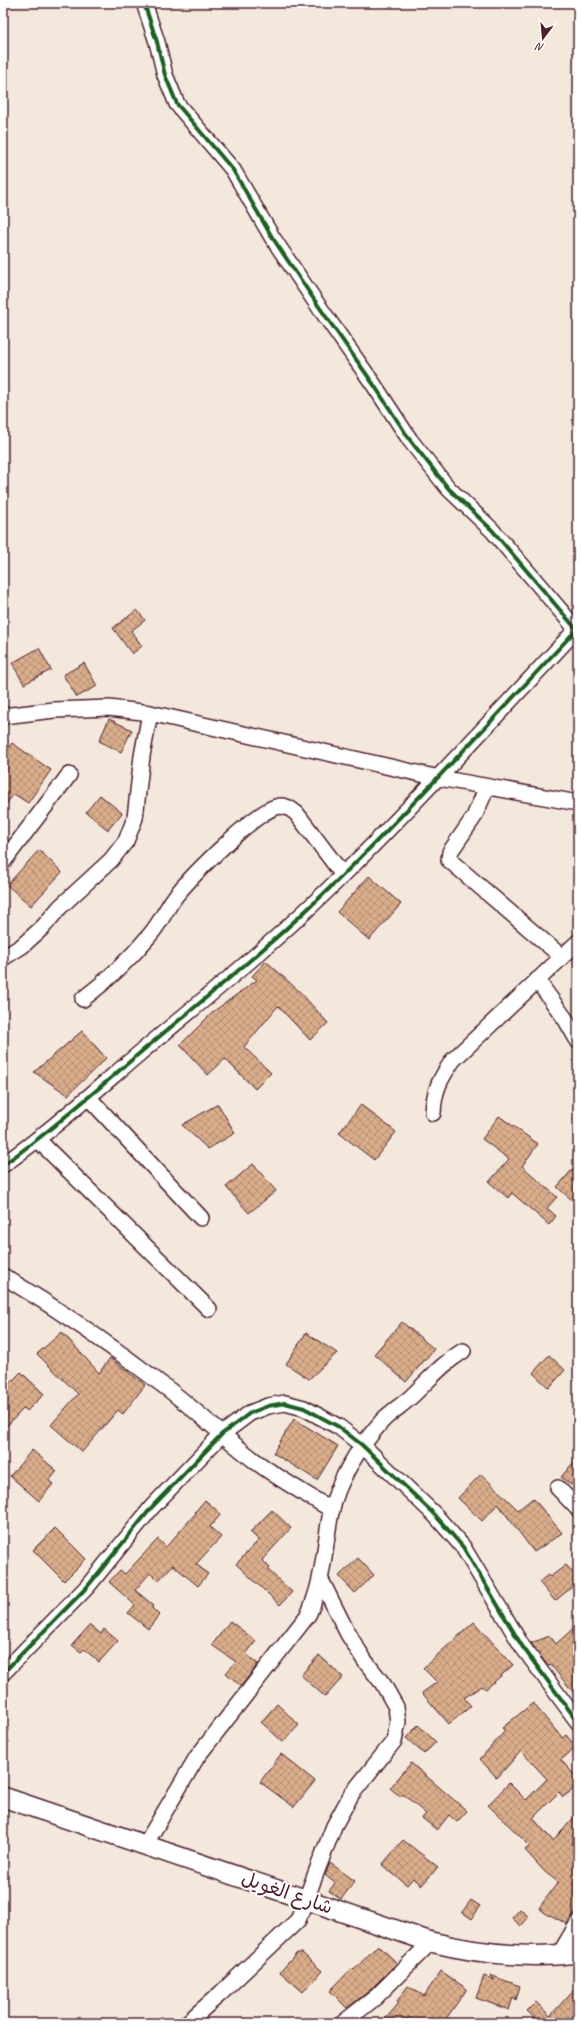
<svg xmlns="http://www.w3.org/2000/svg" width="581" height="2026" viewBox="0 0 581 2026" font-family="Caveat,'Playpen Sans Arabic',sans-serif">
  <defs>
    <pattern id="building-cross-hatch" width="8" height="8" patternUnits="userSpaceOnUse"><rect width="8" height="8" fill="#daae8b"/><path d="M0 0l8 8M0 8l8-8" fill="none" stroke="#b38d72"/></pattern>
  </defs>
  <rect width="100%" height="100%" fill="#f4e7dc"/>
  <filter id="ink" filterUnits="userSpaceOnUse"><feTurbulence type="fractalNoise" baseFrequency=".025" numOctaves="2"/><feDisplacementMap in="SourceGraphic" scale="8" xChannelSelector="R" yChannelSelector="G"/><feConvolveMatrix kernelMatrix="1 2 1 2 8 2 1 2 1" color-interpolation-filters="sRGB"/></filter>
  <g filter="url(#ink)">
    <g fill="url(#building-cross-hatch)" stroke="#4a1f2b">
      <path d="M137 610 145 620 131 631 142 646 132 654 113 628Z"/>
      <path d="M39 648 51 670 24 684 12 663Z"/>
      <path d="M84 663 97 686 77 697 63 675Z"/>
      <path d="M109 719 132 730 121 752 99 741Z"/>
      <path d="M12 743 51 770 28 803 14 794 3 808V756Z"/>
      <path d="M100 795 122 813 108 830 86 812Z"/>
      <path d="M39 850 62 872 31 906 7 885Z"/>
      <path d="M369 876 401 904 369 940 337 912Z"/>
      <path d="M266 961 300 992 328 1023 310 1040 278 1006 244 1047 271 1073 255 1089 225 1059 208 1075 180 1045 214 1011 257 980 252 976Z"/>
      <path d="M82 1031 106 1058 68 1095 34 1072Z"/>
      <path d="M218 1104 235 1133 208 1149 182 1125Z"/>
      <path d="M361 1105 396 1132 374 1160 339 1133Z"/>
      <path d="M499 1116 538 1144 522 1166 557 1197 547 1208 556 1216 549 1225 512 1193 508 1198 489 1182 509 1159 482 1139Z"/>
      <path d="M578 1163V1193L572 1200 557 1187Z"/>
      <path d="M253 1164 276 1191 249 1213 226 1187Z"/>
      <path d="M402 1322 434 1349 406 1382 374 1354Z"/>
      <path d="M62 1332 99 1373 110 1358 145 1385 123 1414 118 1410 82 1452 51 1425 78 1394 37 1354Z"/>
      <path d="M306 1333 337 1353 309 1379 286 1364Z"/>
      <path d="M549 1355 565 1370 549 1388 533 1373Z"/>
      <path d="M21 1372 44 1394 27 1411 24 1408 3 1430V1390Z"/>
      <path d="M294 1419 338 1446 317 1480 273 1453Z"/>
      <path d="M32 1450 57 1471 49 1481 53 1484 39 1501 10 1476Z"/>
      <path d="M578 1457V1476L571 1485 561 1477Z"/>
      <path d="M481 1474 518 1510 533 1498 562 1533 534 1552 498 1504 482 1521 458 1498Z"/>
      <path d="M205 1500 221 1514 210 1527 221 1537 196 1564 208 1574 198 1586 173 1565 158 1581 150 1573 135 1590 153 1605 152 1608 159 1615 148 1629 128 1613 135 1605 109 1582 120 1570 125 1574 158 1539 166 1547 196 1513 195 1512Z"/>
      <path d="M272 1510 291 1528 262 1560 270 1568 268 1570 292 1592 280 1605 236 1564 259 1540 250 1532Z"/>
      <path d="M55 1528 86 1559 64 1581 33 1550Z"/>
      <path d="M358 1558 374 1575 355 1593 339 1576Z"/>
      <path d="M566 1565 578 1579V1582L555 1601 539 1582 548 1575 550 1577Z"/>
      <path d="M230 1621 256 1641 246 1654 258 1664 241 1686 226 1673 236 1662 212 1645Z"/>
      <path d="M474 1622 513 1665 486 1689 482 1686 464 1698 471 1706 449 1724 422 1693 437 1682 423 1668Z"/>
      <path d="M578 1624V1698L550 1664 548 1666 531 1643 550 1636 556 1644Z"/>
      <path d="M90 1625 101 1634 104 1629 118 1641 99 1662 84 1649 81 1652 72 1645Z"/>
      <path d="M319 1655 343 1677 325 1697 301 1675Z"/>
      <path d="M533 1703 562 1738 566 1735 576 1747 561 1760 578 1779V1786L563 1797 559 1792 533 1818 553 1841 578 1813V1910L567 1924 550 1915 549 1916 539 1908 558 1882 545 1872 525 1850 530 1846 488 1805 509 1783 526 1800 547 1779 521 1751 497 1778 480 1759 505 1731 502 1728Z"/>
      <path d="M277 1704 299 1725 283 1742 261 1722Z"/>
      <path d="M418 1725 436 1742 424 1754 406 1738Z"/>
      <path d="M281 1754 315 1781 294 1807 260 1782Z"/>
      <path d="M411 1763 467 1811 457 1822 449 1815 437 1830 422 1818 426 1814 403 1794 401 1797 390 1788Z"/>
      <path d="M403 1840 438 1867 422 1885 413 1878 407 1885 382 1865Z"/>
      <path d="M330 1863 355 1881 341 1899 329 1891 335 1883 325 1875Z"/>
      <path d="M471 1900 480 1906 472 1919 462 1912Z"/>
      <path d="M520 1909 529 1917 521 1926 512 1918Z"/>
      <path d="M378 1945 397 1963 370 1990 347 2008 330 1991 352 1968 354 1970Z"/>
      <path d="M297 1953H302L322 1971 303 1992 280 1972Z"/>
      <path d="M441 1971 467 1989 443 2023H417L409 2017 404 2023H382L399 2003 397 2001 408 1986 424 1996Z"/>
      <path d="M490 1975 520 1986 516 2000 513 1997 509 2010 476 1998 484 1976 495 1980Z"/>
      <path d="M578 1985V2023H540L527 2011 536 2002 550 2016Z"/>
    </g>
    <g fill="none" stroke-linecap="round" stroke-linejoin="round">
      <g stroke="#4a1f2b" stroke-width="18">
        <g id="minor">
          <path d="M144 3 157 42 165 75 177 104 233 170 272 237 315 301 374 385 410 440 448 488 492 530 577 630"/>
          <path d="M3 716 54 710 109 708 150 713 439 778 578 803"/>
          <path d="M487 787 474 817 450 852 449 860 562 957"/>
          <path d="M3 862 69 775"/>
          <path d="M3 958 22 946 43 927 60 907 111 860 126 841 135 818 142 756 150 713"/>
          <path d="M537 980 566 1020 578 1041"/>
          <path d="M83 999C108 980 129 960 149 936 161 923 167 906 178 893 194 874 254 813 276 807 285 804 291 809 297 814L343 875"/>
          <path d="M89 1098 201 1218"/>
          <path d="M433 1113C434 1090 440 1079 453 1060L578 942"/>
          <path d="M38 1140 209 1309"/>
          <path d="M3 1165C52 1130 95 1091 141 1052 209 995 280 938 343 875 424 795 500 711 578 628"/>
          <path d="M3 1276C60 1310 115 1348 168 1389 198 1412 225 1438 255 1461 279 1479 306 1494 332 1510"/>
          <path d="M558 1488 578 1509"/>
          <path d="M3 1673 87 1587 152 1507 222 1434 250 1413 268 1406 285 1403 304 1408 339 1427 362 1445 435 1515 463 1547 522 1646 578 1722"/>
          <path d="M145 1845 197 1757 308 1615C324 1582 324 1547 331 1512 339 1477 360 1446 383 1420 392 1411 404 1404 413 1395 430 1379 443 1363 463 1351"/>
          <path d="M559 1955 578 1923"/>
          <path d="M187 2023 221 1993 298 1920 334 1826 351 1795 394 1741 398 1722 396 1707 383 1684 365 1661 348 1634 321 1580"/>
          <path d="M343 2023 376 1997 431 1942"/>
        </g>
      </g>
      <g stroke="#4a1f2b" stroke-width="22">
        <path id="tertiary" d="M3 1797 431 1942C480 1954 528 1959 578 1953"/>
      </g>
      <use href="#minor" stroke="#fff" stroke-width="15"/>
      <use href="#tertiary" stroke="#fff" stroke-width="19"/>
      <g stroke="#fff" stroke-width="6">
        <g id="cycleway">
          <path d="M144 3 157 42 165 75 177 104 233 170 272 237 315 301 374 385 410 440 448 488 492 530 577 630"/>
          <path d="M3 1165C52 1130 95 1091 141 1052 209 995 280 938 343 875 424 795 500 711 578 628"/>
          <path d="M3 1673 87 1587 152 1507 222 1434 250 1413 268 1406 285 1403 304 1408 339 1427 362 1445 435 1515 463 1547 522 1646 578 1722"/>
        </g>
      </g>
      <use href="#cycleway" stroke="#1b5e20" stroke-width="4"/>
    </g>
  </g>
  <g text-anchor="middle" dominant-baseline="central" stroke-width="4" stroke-linejoin="round" paint-order="stroke">
    <g font-size="19" fill="#4a1f2b" stroke="#fff">
      <text transform="translate(287 1893) rotate(19)">شارع الغويل</text>
    </g>
  </g>
  <rect width="581" height="2026" fill="none" stroke="#fff" stroke-width="16"/>
  <rect x="8" y="8" width="565" height="2010" fill="none" stroke="#4a1f2b" stroke-width="1.5" filter="url(#ink)"/>
  <g transform="translate(543 38) rotate(196)" stroke="#ffffff" stroke-width="3" paint-order="stroke">
  <path d="M0-3L7 15L0 10L-7 15Z" fill="#4a1f2b"/>
  <text y="-6" font-size="11" font-weight="bold" text-anchor="middle" fill="#4a1f2b">N</text>
  </g>
</svg>
